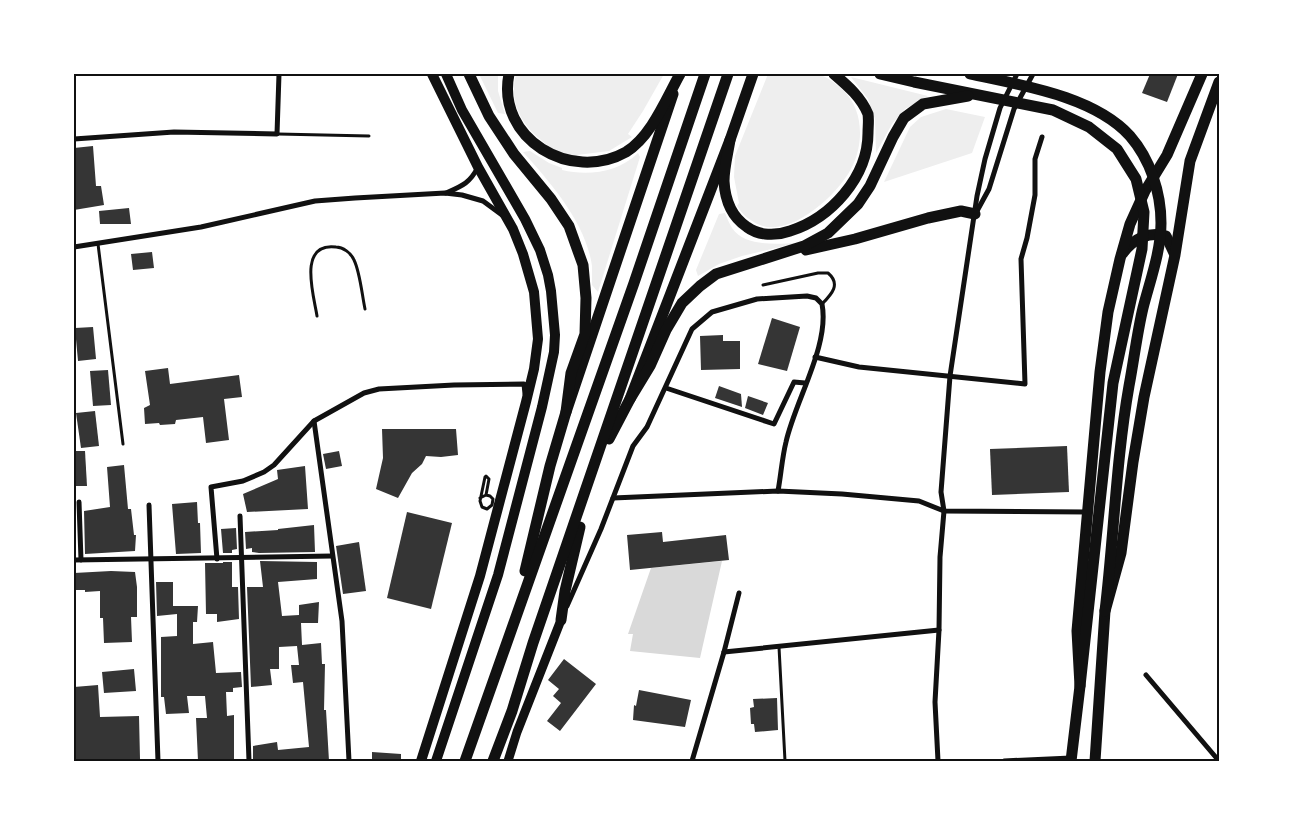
<svg xmlns="http://www.w3.org/2000/svg" width="1293" height="835" viewBox="0 0 1293 835" font-family="Roboto,sans-serif">
  <rect width="100%" height="100%" fill="#fff"/>
  <g fill="#eee">
    <path d="M479 74H498V91L505 114 498 113Z"/>
    <path d="M516 74H664L643 111 628 134 632 137 609 151 577 155 576 156C569 154 560 154 553 150 549 148 545 143 541 140 520 123 509 101 516 74Z"/>
    <path d="M768 74C781 74 805 71 817 74 828 77 835 83 843 90 863 109 864 141 853 165 841 192 792 238 760 225 750 221 743 215 737 206L739 203 734 177 735 156Z"/>
    <path d="M851 77 928 96 905 109 892 124 876 153 875 119 868 99Z"/>
    <path d="M946 109 985 117 972 153 884 182 910 127 921 117Z"/>
    <path d="M530 151 549 163 562 168V170C587 176 618 173 638 153L640 157 598 292 592 285C592 279 592 272 592 266 586 223 551 183 523 152Z"/>
    <path d="M725 213C727 218 729 223 732 228 745 247 777 244 797 243L742 256 719 264 698 276 696 270 719 214Z"/>
  </g>
  <path fill="#d9d9d9" d="M722 561 700 658 630 651 633 634H628L651 568Z"/>
  <g fill="#353535">
    <path d="M1150 74H1178L1167 102 1142 93Z"/>
    <path d="M93 146 96 186H101L104 205 74 210V148Z"/>
    <path d="M129 208 131 224H100L99 211Z"/>
    <path d="M152 252 154 268 133 270 131 254Z"/>
    <path d="M772 318 800 327 787 371 758 364Z"/>
    <path d="M93 327 96 359 78 361 75 328Z"/>
    <path d="M723 335V341H740V369L701 370 700 336Z"/>
    <path d="M168 368 170 384 239 375 242 397 224 399 229 440 206 443 203 417 176 420 175 424 160 425 159 423 145 424 144 408 150 405 145 371Z"/>
    <path d="M108 370 111 405 93 406 90 371Z"/>
    <path d="M719 386 741 394 742 407 715 398Z"/>
    <path d="M748 396 768 403 763 415 745 408Z"/>
    <path d="M95 411 99 446 81 448 76 413Z"/>
    <path d="M382 429H456L458 455 441 457 426 456 422 464 412 473 398 498 376 489 383 458Z"/>
    <path d="M1067 446 1069 492 992 495 990 449Z"/>
    <path d="M74 451H85L87 486H74Z"/>
    <path d="M339 451 342 466 326 469 323 454Z"/>
    <path d="M124 465 128 509H131L134 535H136L135 551 85 554 84 511 110 507 107 467Z"/>
    <path d="M305 466 308 509 247 512 243 494 278 479 277 470Z"/>
    <path d="M197 502 198 523H200L201 553 176 554 172 504Z"/>
    <path d="M407 512 452 523 431 609 387 598Z"/>
    <path d="M314 525 315 552 259 553 252 552V548L246 549 245 532 278 530V529Z"/>
    <path d="M236 528 237 549 232 550V553H223L221 529Z"/>
    <path d="M662 532 663 542 726 535 729 560 630 570 627 535Z"/>
    <path d="M359 542 366 591 343 594 336 546Z"/>
    <path d="M260 561 317 562V579L278 582 282 616 299 615V605L319 602 318 623H301L302 645 321 643 322 664H325L324 710H326L329 761H253V746L277 742 278 750 309 747 303 682 293 683 291 665H299L297 646 279 647V669H270L272 685 251 687 247 587H263Z"/>
    <path d="M223 562H232V587H238L239 619 217 622V614H206L205 563H223Z"/>
    <path d="M111 571 135 572 137 587V617H131L132 642 104 643 103 618H100V591L85 592V590H74V573Z"/>
    <path d="M156 582H173V606H198L197 622H193V644L213 642 216 673 241 672 242 687 233 688V692H226L227 716 234 715V760L198 761 196 718H207L205 696H187L189 713 166 714 164 697H161V637L177 636V614L157 616Z"/>
    <path d="M564 659 596 684 560 731 547 721 561 703 553 696 559 689 548 680Z"/>
    <path d="M134 669 136 691 104 693 102 672Z"/>
    <path d="M98 685 100 717 139 716 140 759 74 761V687Z"/>
    <path d="M639 690 691 700 685 727 633 720 634 705 636 706Z"/>
    <path d="M777 698 778 730 755 732 754 724H751L750 708 754 707 753 699Z"/>
    <path d="M372 752 401 754V761H372Z"/>
  </g>
  <g fill="none" stroke-linecap="round" stroke-linejoin="round">
    <g stroke="#111" stroke-width="3">
      <path d="M278 134 369 136"/>
      <path d="M98 244 123 444"/>
      <path d="M763 285 818 273H828C841 284 832 294 822 304"/>
      <path d="M317 316C314 296 297 242 336 247 343 247 351 253 354 260 360 272 362 295 365 309"/>
      <path d="M480 498 486 495 490 496 493 499 492 505 487 509 482 507 480 501 485 477 486 476 489 479 486 495"/>
      <path d="M779 647 785 761"/>
    </g>
    <g stroke="#111" stroke-width="5">
      <path d="M74 139 174 132 277 134 279 74"/>
      <path d="M446 193C462 186 470 183 478 167"/>
      <path d="M977 211 989 189 1014 109 1033 74"/>
      <path d="M74 247 201 227 315 201 355 198 445 193 462 195 483 201 502 215"/>
      <path d="M815 357 859 367 1025 384 1021 259 1027 238 1035 195V159L1042 137"/>
      <path d="M666 388 774 424 794 382 805 383"/>
      <path d="M314 421 342 621 349 761"/>
      <path d="M613 498 778 491 842 494 919 501 944 511 1087 512"/>
      <path d="M79 502 81 560"/>
      <path d="M149 505 158 761"/>
      <path d="M240 516 249 761"/>
      <path d="M217 559 211 487 243 481 264 472 274 465 314 421 364 393 379 389 454 385 524 384 525 394"/>
      <path d="M74 560 332 556"/>
      <path d="M567 606 601 529 633 446 647 427 692 329 712 312 757 299 807 296 816 298 822 304C830 345 795 401 786 442 782 458 781 475 778 491"/>
      <path d="M724 652 939 630"/>
      <path d="M1146 675 1219 761"/>
      <path d="M692 761 724 652 739 593"/>
      <path d="M938 761 935 702 939 630 940 557 944 511 941 492 950 376 977 196 985 159 1000 108 1017 74"/>
      <path d="M1004 761 1071 758"/>
    </g>
    <path stroke="#111" stroke-width="9" d="M508 761 517 732 561 620"/>
    <g stroke="#111" stroke-width="10">
      <path d="M421 761 480 576 526 402 534 369 538 339 534 292 523 254 513 229 478 167 432 74"/>
      <path d="M436 761 498 575 542 407 554 352 555 335 551 291 548 275 540 250 525 219 462 110 446 74"/>
    </g>
    <g stroke="#111" stroke-width="11">
      <path d="M1123 253C1133 239 1149 231 1166 236L1174 253"/>
      <path d="M609 439 630 399 730 140 753 74"/>
      <path d="M525 571 550 466 566 412 673 94"/>
      <path d="M561 620 565 591 580 527"/>
      <path d="M465 761 634 283 705 74"/>
      <path d="M493 761 512 711 533 643 728 74"/>
      <path d="M1071 761 1080 686 1077 631 1100 372 1108 312 1120 259 1130 224 1145 191 1167 155 1202 74"/>
      <path d="M1095 761 1105 611 1121 553 1133 462 1144 397 1175 255 1190 161 1219 82"/>
    </g>
    <g stroke="#111" stroke-width="11">
      <path d="M469 74 489 116 514 154 551 199 569 226 583 265 586 298 585 334 571 373 566 412"/>
      <path d="M509 74C496 139 571 183 626 152 651 137 666 99 680 74"/>
      <path d="M880 74 914 82 1053 110 1089 127 1117 149 1136 179 1144 212 1142 249 1113 383 1080 686"/>
      <path d="M970 74C1020 85 1094 96 1130 136 1150 159 1161 192 1161 223 1161 251 1150 281 1143 308 1137 333 1134 360 1129 386 1116 460 1114 536 1105 611"/>
      <path d="M730 140C728 153 724 168 724 181 725 200 732 217 747 227 759 236 776 236 790 231 831 218 868 177 868 133 868 127 869 120 868 114 861 97 848 86 834 74"/>
      <path d="M806 250 855 239 928 218 961 211 975 214"/>
      <path d="M630 399 650 366 666 330 682 303 700 286 716 274 804 246 828 233 858 204 870 186 893 137 904 118 923 104 968 96"/>
    </g>
  </g>
  <rect width="1293" height="835" fill="none" stroke="#ffffff" stroke-width="150"/>
  <rect x="75" y="75" width="1143" height="685" fill="none" stroke="#111" stroke-width="2"/>
</svg>
